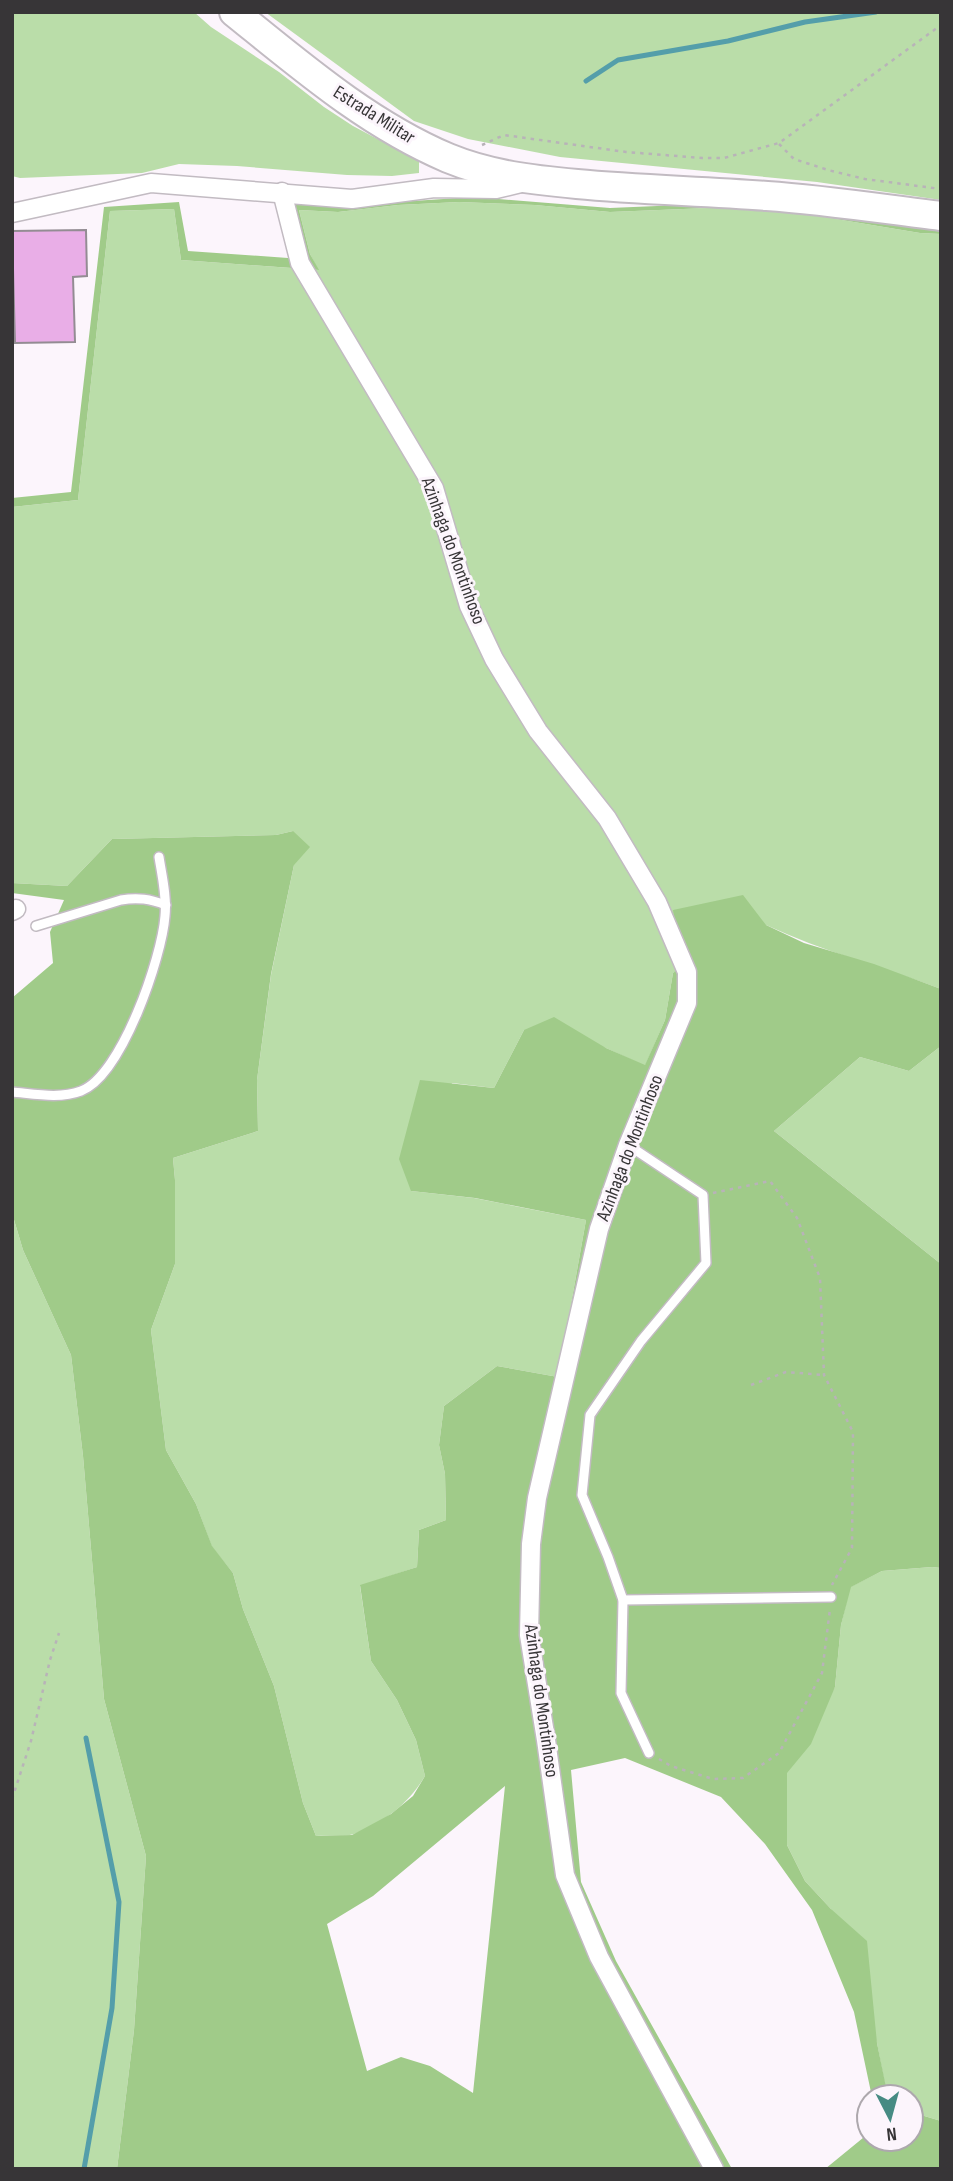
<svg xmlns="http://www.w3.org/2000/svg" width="953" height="2181" viewBox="0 0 953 2181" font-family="'Sofia Sans Condensed',sans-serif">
  <rect width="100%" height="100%" fill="#fcf5fc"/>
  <g fill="#badda9">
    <path d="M12 12H194L211 27 279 72 324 107 353 126 419 161V173L392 176 347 175 237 166 179 164 142 173 20 178 12 176Z"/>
    <path d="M265 12H941V200L817 182 560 157 468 139 414 121Z"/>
    <path d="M459 202 535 205 610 212 757 206 920 233 941 234V989C883 967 822 951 766 925L673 973 665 1020 645 1066 606 1048 524 1030 494 1088 452 1083 411 1191 474 1198 586 1220 558 1377 497 1366 444 1406 439 1445 445 1474 446 1520 419 1530 417 1567 360 1586 371 1661 397 1700 416 1740 425 1776C408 1804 385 1822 354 1834 343 1837 328 1835 316 1836L303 1803 274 1686 243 1609 233 1573 212 1547 196 1504 166 1450 151 1330 175 1264V1180L173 1158 258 1131 257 1080 271 975 294 865 293 831 276 835 112 839 67 886 12 883V507L78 500 110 211 174 209 181 260 318 270 310 254 299 210 338 212 398 205Z"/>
    <path d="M941 1046V1264L774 1131 860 1057 909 1071Z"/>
    <path d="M12 1213 23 1250 71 1355 83 1456 104 1699 146 1856 134 2030 117 2169H12Z"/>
    <path d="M932 1567 941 1568V2121L911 2112V2097L887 2096 877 2043 831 1909 805 1881 787 1845V1771L835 1687 841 1625 850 1587 882 1571Z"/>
  </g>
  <g fill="#a0cb89" fill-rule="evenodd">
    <path d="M474 197 610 208 751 202 824 211 941 229V234L920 233 757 206 610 212 535 205 459 202 398 205 338 212 299 210 310 254 319 270 181 260 174 209 110 211 78 500 12 507V498L71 492 104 207 179 202 188 251 288 258 305 257 290 204 336 206Z"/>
    <path d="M293 831 310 847 294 865 271 974 257 1080 258 1131 173 1158 175 1180V1264L151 1330 166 1450 196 1504 212 1546 233 1573 243 1609 274 1686 303 1803 316 1836 352 1835 391 1814 413 1796 425 1776 416 1740 397 1700 371 1661 360 1585 417 1567 419 1530 446 1520 445 1474 439 1445 444 1406 497 1366 558 1377 586 1220 475 1198 411 1191 399 1159 420 1080 494 1088 524 1030 554 1017 606 1048 645 1065 665 1020 673 973 681 967 673 910 743 895 766 925 804 943 874 964 941 989V1046L909 1071 860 1057 774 1131 941 1264V1568L932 1567 882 1571 851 1587 841 1625 835 1687 811 1744 787 1773V1845L805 1881 831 1909 867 1941 877 2043 888 2097H872L854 2012 812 1910 765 1844 721 1797 625 1758 571 1770 581 1882 616 1961 732 2169H117L134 2030 146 1856 104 1699 83 1456 71 1355 23 1250 12 1213V998L53 963 50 932 64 900 12 893V883L67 886 112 839 276 835ZM505 1786 473 2093 430 2066 401 2057 367 2071 327 1924 373 1896Z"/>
    <path d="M911 2112 941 2121V2169H825L869 2133V2139H911Z"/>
  </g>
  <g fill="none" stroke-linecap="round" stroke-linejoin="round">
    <g stroke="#549eaa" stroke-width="5">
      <path d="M586 81 618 60 728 41 805 22 876 12"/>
      <path d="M84 2169 112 2008 119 1902 86 1738"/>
    </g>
  </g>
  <path fill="#e9aee7" stroke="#938c93" stroke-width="2" d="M86 230 87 276 73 277 75 342 15 343 12 231Z"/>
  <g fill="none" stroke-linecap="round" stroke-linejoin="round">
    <g stroke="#c2bbc2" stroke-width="12">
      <g id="lane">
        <path d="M36 926 121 900C138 897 150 899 166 905"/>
        <path d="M12 1092C35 1094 60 1099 81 1091 122 1075 162 957 165 916 167 897 162 876 159 857"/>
        <path d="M628 1145 703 1195 706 1263 641 1341 590 1415 582 1495 608 1557 623 1600 621 1693 649 1753"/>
        <path d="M623 1600 831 1597"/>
      </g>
    </g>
    <g stroke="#c2bbc2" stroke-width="21">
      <g id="street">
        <path d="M282 192 300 263 434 488 469 606 494 659 538 731 607 818 657 902 687 972V1003L628 1145 599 1229 537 1498 531 1544 529 1635 546 1740 565 1875 599 1957 714 2169"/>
        <path d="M12 213 151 183 352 199 434 188 496 189 521 183"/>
        <path d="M12 911 16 909"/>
      </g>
    </g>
    <g stroke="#c2bbc2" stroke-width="32">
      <path id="primary" d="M234 12C301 66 368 124 448 158 489 175 533 180 577 184 640 190 704 191 767 196 825 200 883 209 941 216"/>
    </g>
    <g stroke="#b8b3b8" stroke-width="2.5" stroke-dasharray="3.5 5" stroke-linecap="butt">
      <path d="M779 144 794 159 828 170 865 179 941 189"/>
      <path d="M482 145 504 135 626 152 702 158H724L779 143 941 25"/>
      <path d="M713 1193 770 1181 797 1218 820 1278 824 1375 853 1432 852 1548 832 1585"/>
      <path d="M751 1385 786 1372 824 1375"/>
      <path d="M659 1759 671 1766 713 1779 743 1778 779 1753 822 1673 830 1609"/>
      <path d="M12 1799 31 1741 50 1660 59 1633"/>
    </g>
    <use href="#lane" stroke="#fff" stroke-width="9"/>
    <use href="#street" stroke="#fff" stroke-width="18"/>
    <use href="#primary" stroke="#fff" stroke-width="28"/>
  </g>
  <g text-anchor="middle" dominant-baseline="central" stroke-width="6" stroke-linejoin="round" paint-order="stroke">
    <g font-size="19" fill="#373537" stroke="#fcf5fc">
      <text transform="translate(374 115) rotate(32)">Estrada Militar</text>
      <text transform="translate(453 551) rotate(70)">Azinhaga do Montinhoso</text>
      <text transform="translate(630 1148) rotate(-69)">Azinhaga do Montinhoso</text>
      <text transform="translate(541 1701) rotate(82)">Azinhaga do Montinhoso</text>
    </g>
  </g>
  <rect width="953" height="2181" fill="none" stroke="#373537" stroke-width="28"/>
  <g transform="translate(890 2118) rotate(174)"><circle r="33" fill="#fcf5fc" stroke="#ada8ad" stroke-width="2"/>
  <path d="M0-5L12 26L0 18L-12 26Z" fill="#468b83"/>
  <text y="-10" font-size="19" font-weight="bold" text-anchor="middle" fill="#373537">N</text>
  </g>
</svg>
